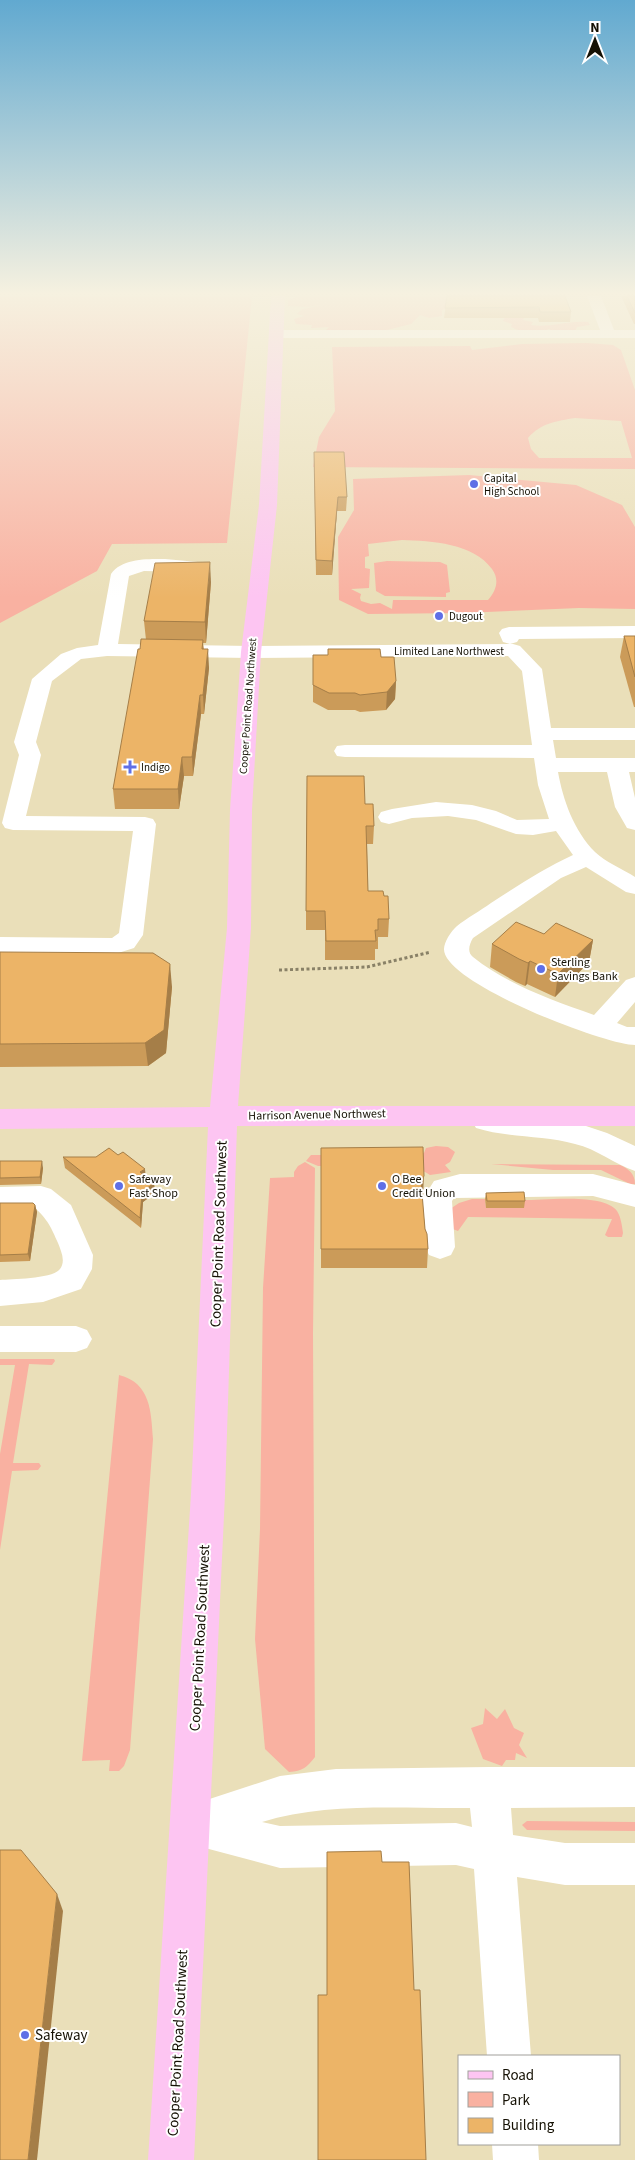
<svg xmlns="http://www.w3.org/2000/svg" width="635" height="2160" viewBox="0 0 635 2160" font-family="'Source Sans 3',sans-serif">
  <rect width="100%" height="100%" fill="#eadfb9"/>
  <g fill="#f9b1a1" fill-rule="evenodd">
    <path d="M0 296H252L227 543 112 544 97 571 0 623Z"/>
    <path d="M300 296H444L448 298 452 307 442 310V316L429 318 420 315 411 324 379 332 353 330 324 332 329 327 311 328 312 325 296 324 294 319 304 316 297 314 302 309 322 305 307 307 288 306V300Z"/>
    <path d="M526 315 523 320 533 322 531 325C550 328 568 320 588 322L590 325 577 327 575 331H552L549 329C538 334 522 333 511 327L512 324 503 321 505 316Z"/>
    <path d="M587 343 613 345 621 350 635 390V469L313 467 319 437 335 411 332 347 470 346 472 350 522 344ZM575 418 621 421 632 458H539L531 449 528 438C541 423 557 421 575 418Z"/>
    <path d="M469 475 576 485 622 505 635 527V609L579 608 462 613 368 614 339 600 338 537 354 510 353 479ZM402 540C432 541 473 543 492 569 500 580 496 591 488 600H393L392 609 380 603 371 604 361 601 360 598 361 594 351 589 369 588 370 569 365 568V557L369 556 368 544Z"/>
    <path d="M387 561 440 562 447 565 450 592 446 593V597L385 596 376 591 374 563Z"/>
    <path d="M436 1146 448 1147 455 1152 450 1162 445 1165 451 1172 430 1175 415 1166H318L306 1161 311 1155H419L424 1153 426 1148Z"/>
    <path d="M305 1162 315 1168 313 1334 315 1757C307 1767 303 1771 289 1772L265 1749 255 1639 260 1529 263 1288 270 1178 294 1177V1172L298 1166Z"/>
    <path d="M491 1164 620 1165C629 1169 635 1174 635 1184H630L601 1170H553Z"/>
    <path d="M472 1199H485L486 1208H524V1200C544 1200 605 1193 617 1211 621 1217 622 1226 623 1233L622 1237H608L605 1235 612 1219 468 1217 458 1231 450 1228V1209L459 1203Z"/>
    <path d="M0 1359H54L55 1361 52 1365 29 1364 13 1463H39L41 1466 38 1470 12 1471 0 1550V1454L15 1365H0Z"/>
    <path d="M119 1375C151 1383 151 1412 153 1439L130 1750 124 1766 119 1771H109L110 1760 82 1761Z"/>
    <path d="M485 1708 497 1719 505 1709 514 1728 524 1733 519 1745 527 1758 516 1753 515 1760H506L502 1766 483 1759 471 1728 483 1724Z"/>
    <path d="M527 1821 635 1822V1831L527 1830 522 1825Z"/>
  </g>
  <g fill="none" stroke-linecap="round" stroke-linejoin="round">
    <path stroke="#898167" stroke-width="3" stroke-dasharray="3 2.5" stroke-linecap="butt" d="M279 970 367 967 431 952"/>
    <g fill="#fff" fill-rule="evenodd">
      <path d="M587 296H601L614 330H635V338H276L271 337 269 334 271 331 276 330H600Z"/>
      <path d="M165 559 198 562 201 566 198 570 192 572 144 571 129 576 118 644 251 646 513 644 520 646 542 669 551 728H635V740H553L556 758H635V772H629L635 798V830L627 828 615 807 607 772H558C563 800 574 831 595 852 605 862 623 869 635 877V894L626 892 586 867 561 878 473 938C469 945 467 952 473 957 508 985 552 1000 594 1015L626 980 635 977V1002L617 1023 627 1027H635V1045C605 1045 443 983 444 949 444 942 451 931 457 926 467 918 480 911 491 903 519 885 543 869 573 855L556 831 533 835 516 834 476 820 448 816 412 818 389 824 381 822 378 817 381 812 392 809 436 802 472 805 496 811 517 820 549 819 538 785 534 758 345 757 337 756 334 751 337 746 345 745H532L522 671 508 656 251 658 107 656 81 659 52 681 36 742 41 755 26 816 145 817 153 819 156 824 143 935 134 948 115 954 0 953V937L112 938 119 933 133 831 13 830 5 828 2 823 19 755 14 742 32 679 61 654 77 648 98 645 111 574C122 558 148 559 165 559Z"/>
      <path d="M635 626V638L519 639 517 642 510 644 503 642 499 633 502 629 509 627Z"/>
      <path d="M486 1111 555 1119 577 1123 607 1133 635 1146V1171C614 1164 597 1149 575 1144 543 1135 508 1138 476 1128L472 1121 476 1114Z"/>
      <path d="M460 1174H593L635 1185V1207L593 1196 454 1198 452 1201 455 1247 451 1255 440 1259 429 1255 425 1247 422 1200 434 1181Z"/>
      <path d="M41 1186 51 1189 71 1205 93 1255 92 1269 81 1289 43 1302 0 1306V1280C12 1279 53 1279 60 1269 66 1261 61 1251 58 1243 51 1227 48 1220 35 1208L0 1209V1187Z"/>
      <path d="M0 1326H76L87 1330 92 1339 87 1348 76 1352H0Z"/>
      <path d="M489 1767H635V1807L511 1808 513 1835 565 1843H635V1885H565L517 1877 531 2056H487L474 1869 456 1865 280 1868 190 1844 176 1838 170 1824 176 1810 280 1776 336 1769ZM470 1808 472 1827 456 1823 280 1826 262 1822C326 1802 403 1809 470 1808Z"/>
      <path d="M492 2144H538L539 2160H493Z"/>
    </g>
    <path fill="#fdc5f2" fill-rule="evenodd" d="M271 296H285L277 505 261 652 252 810 251 928 238 1106H635V1126H237L225 1494 194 2160H148L191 1494 208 1127 0 1129V1109L210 1107 227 928 230 810 241 652 259 505Z"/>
  </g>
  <g fill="#cb9b59">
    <path d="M447 296 571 312 570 322H539L538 318H444Z"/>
    <path d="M621 296H635V324H634Z"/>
    <path d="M314 452 347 497 346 511H337L332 575H316Z"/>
    <path d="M211 582 206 643H203L204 649 209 668 204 714H201L193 776H184L179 809H115L113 789 140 649 146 640 144 621Z"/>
    <path d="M624 636H635V707H634L620 657Z"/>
    <path d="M313 655 381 657 396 681 395 699 386 710 360 712 355 710H328L313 702Z"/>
    <path d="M365 804 374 826 373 844H367L368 891 384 896 389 919 388 937H378V949H375V960H325V930H306V911Z"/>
    <path d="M544 934 593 940 589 962 555 997 527 984 525 986 516 982 490 967 492 944Z"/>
    <path d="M0 952 172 987 166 1053 148 1066 0 1067Z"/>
    <path d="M321 1148 423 1195 422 1196 425 1229 428 1249 427 1268H321Z"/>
    <path d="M63 1157 146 1176 154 1183 155 1193 143 1202 141 1228 65 1168Z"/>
    <path d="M0 1161 43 1168 41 1184 0 1185Z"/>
    <path d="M486 1193 525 1201 524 1208H486L485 1199Z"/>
    <path d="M0 1203 35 1205 37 1212 30 1261 0 1262Z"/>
  </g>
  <g fill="#a57e48">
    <path d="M338 497 337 511 332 575V561Z"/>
    <path d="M210 562 211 582 206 643 205 622Z"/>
    <path d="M208 649 209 668 204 714 203 695Z"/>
    <path d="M396 681 395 699 386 710 387 692Z"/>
    <path d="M200 695 201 714 193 776 192 757Z"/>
    <path d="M182 757 184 776 179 809 178 789Z"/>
    <path d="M593 940 589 962 555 997 558 974Z"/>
    <path d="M530 961 527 984 525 986 528 963Z"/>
    <path d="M170 964 172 987 166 1053 148 1066 145 1043Z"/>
    <path d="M42 1161 43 1168 41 1184 40 1177Z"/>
    <path d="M145 1169 146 1180 140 1172Z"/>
    <path d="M424 1176 423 1195 420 1200 421 1181Z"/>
    <path d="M154 1183 155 1193 143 1202 141 1228 140 1218 142 1192Z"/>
    <path d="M35 1205 37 1212 30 1261 28 1254Z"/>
    <path d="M57 1894 63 1911 37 2160H28Z"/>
  </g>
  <g fill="#ecb467" stroke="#a57e48">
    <path d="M447 296H565L571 312H540L539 307 445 308Z"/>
    <path d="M627 296H635V313Z"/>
    <path d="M314 452H344L347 497H338L332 561 316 560Z"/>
    <path d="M210 562 205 622 144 621 155 563Z"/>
    <path d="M624 636H635V677Z"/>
    <path d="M141 639 203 640 202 649H208L203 695H200L192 757H182L178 789H113L138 649H140Z"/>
    <path d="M328 649H380L381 657H394L396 681 387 692 360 695 355 693H329L313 685V655H328Z"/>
    <path d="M307 776H364L365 804H373L374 826H366L368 891H383L384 896H388L389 919H378V930H375L376 941H326L325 911H306Z"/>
    <path d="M516 922 544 934 556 923 593 940 558 974 530 961 528 963 519 959 492 944Z"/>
    <path d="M0 952 153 953 170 964 164 1030 145 1043 0 1044Z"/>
    <path d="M423 1147 424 1176 421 1181 425 1229 427 1234 428 1249H321V1148Z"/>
    <path d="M109 1148 118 1155 123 1152 145 1169 140 1172 154 1183 142 1192 140 1218 63 1157H96Z"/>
    <path d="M0 1161H42L40 1177 0 1178Z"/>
    <path d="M524 1192 525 1201H487L486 1193Z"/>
    <path d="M0 1203H33L35 1205 28 1254 0 1255Z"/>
    <path d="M0 1850H21L57 1894 28 2160H0Z"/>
    <path d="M381 1851 382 1862H409L414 1990H420L426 2160H318V1995H327V1852Z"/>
  </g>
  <linearGradient id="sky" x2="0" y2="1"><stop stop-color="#61a9d0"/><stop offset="0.49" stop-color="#f6f1e0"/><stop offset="1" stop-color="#f6f1e0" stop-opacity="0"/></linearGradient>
  <rect width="635" height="598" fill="url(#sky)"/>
  <g fill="#5f6fe6" stroke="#fff" stroke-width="2">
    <circle cx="474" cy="484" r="5"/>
    <circle cx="439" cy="616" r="5"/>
    <path d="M127.5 759.5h5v5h5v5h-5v5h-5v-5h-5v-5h5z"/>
    <circle cx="541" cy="969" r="5"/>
    <circle cx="119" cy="1186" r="5"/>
    <circle cx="382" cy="1186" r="5"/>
    <circle cx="25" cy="2035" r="5"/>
  </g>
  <g text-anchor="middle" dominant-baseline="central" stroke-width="4" stroke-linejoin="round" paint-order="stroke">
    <g font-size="11" fill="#151104" stroke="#fff" text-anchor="start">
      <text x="484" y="478">Capital<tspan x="484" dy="13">High School</tspan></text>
      <text x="449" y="616">Dugout</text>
      <text x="141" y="767">Indigo</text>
    </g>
    <g font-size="11" fill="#151104" stroke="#fff">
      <text x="449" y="651">Limited Lane Northwest</text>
      <text transform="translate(248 706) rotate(-86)">Cooper Point Road Northwest</text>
    </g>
    <g font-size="12" fill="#151104" stroke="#fff" text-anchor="start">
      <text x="551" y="962">Sterling<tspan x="551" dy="14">Savings Bank</tspan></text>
      <text x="129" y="1179">Safeway<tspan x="129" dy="14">Fast Shop</tspan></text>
      <text x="392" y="1179">O Bee<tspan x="392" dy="14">Credit Union</tspan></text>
    </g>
    <g font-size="12" fill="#151104" stroke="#fff">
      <text transform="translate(317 1115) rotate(-1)">Harrison Avenue Northwest</text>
    </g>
    <g font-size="15" fill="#151104" stroke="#fff">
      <text transform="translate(219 1234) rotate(-88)">Cooper Point Road Southwest</text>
      <text transform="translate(200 1638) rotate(-87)">Cooper Point Road Southwest</text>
      <text transform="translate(178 2043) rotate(-87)">Cooper Point Road Southwest</text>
    </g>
    <g font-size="15" fill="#151104" stroke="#fff" text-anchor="start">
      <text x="35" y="2035">Safeway</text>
    </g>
  </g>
  <rect x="458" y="2055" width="162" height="90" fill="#ffffff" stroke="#a1a09b"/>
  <rect x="468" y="2071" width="25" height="8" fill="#fdc5f2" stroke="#a1a09b"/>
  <text x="502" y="2080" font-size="15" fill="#151104">Road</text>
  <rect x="468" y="2092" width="25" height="15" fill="#f9b1a1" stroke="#a1a09b"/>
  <text x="502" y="2105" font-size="15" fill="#151104">Park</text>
  <rect x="468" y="2118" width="25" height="15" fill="#ecb467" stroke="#a1a09b"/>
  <text x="502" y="2130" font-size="15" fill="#151104">Building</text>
  <g transform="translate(595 40)" stroke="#ffffff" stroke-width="4" paint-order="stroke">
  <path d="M0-4L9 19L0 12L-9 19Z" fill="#151104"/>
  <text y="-8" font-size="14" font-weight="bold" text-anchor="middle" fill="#151104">N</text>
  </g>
</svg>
